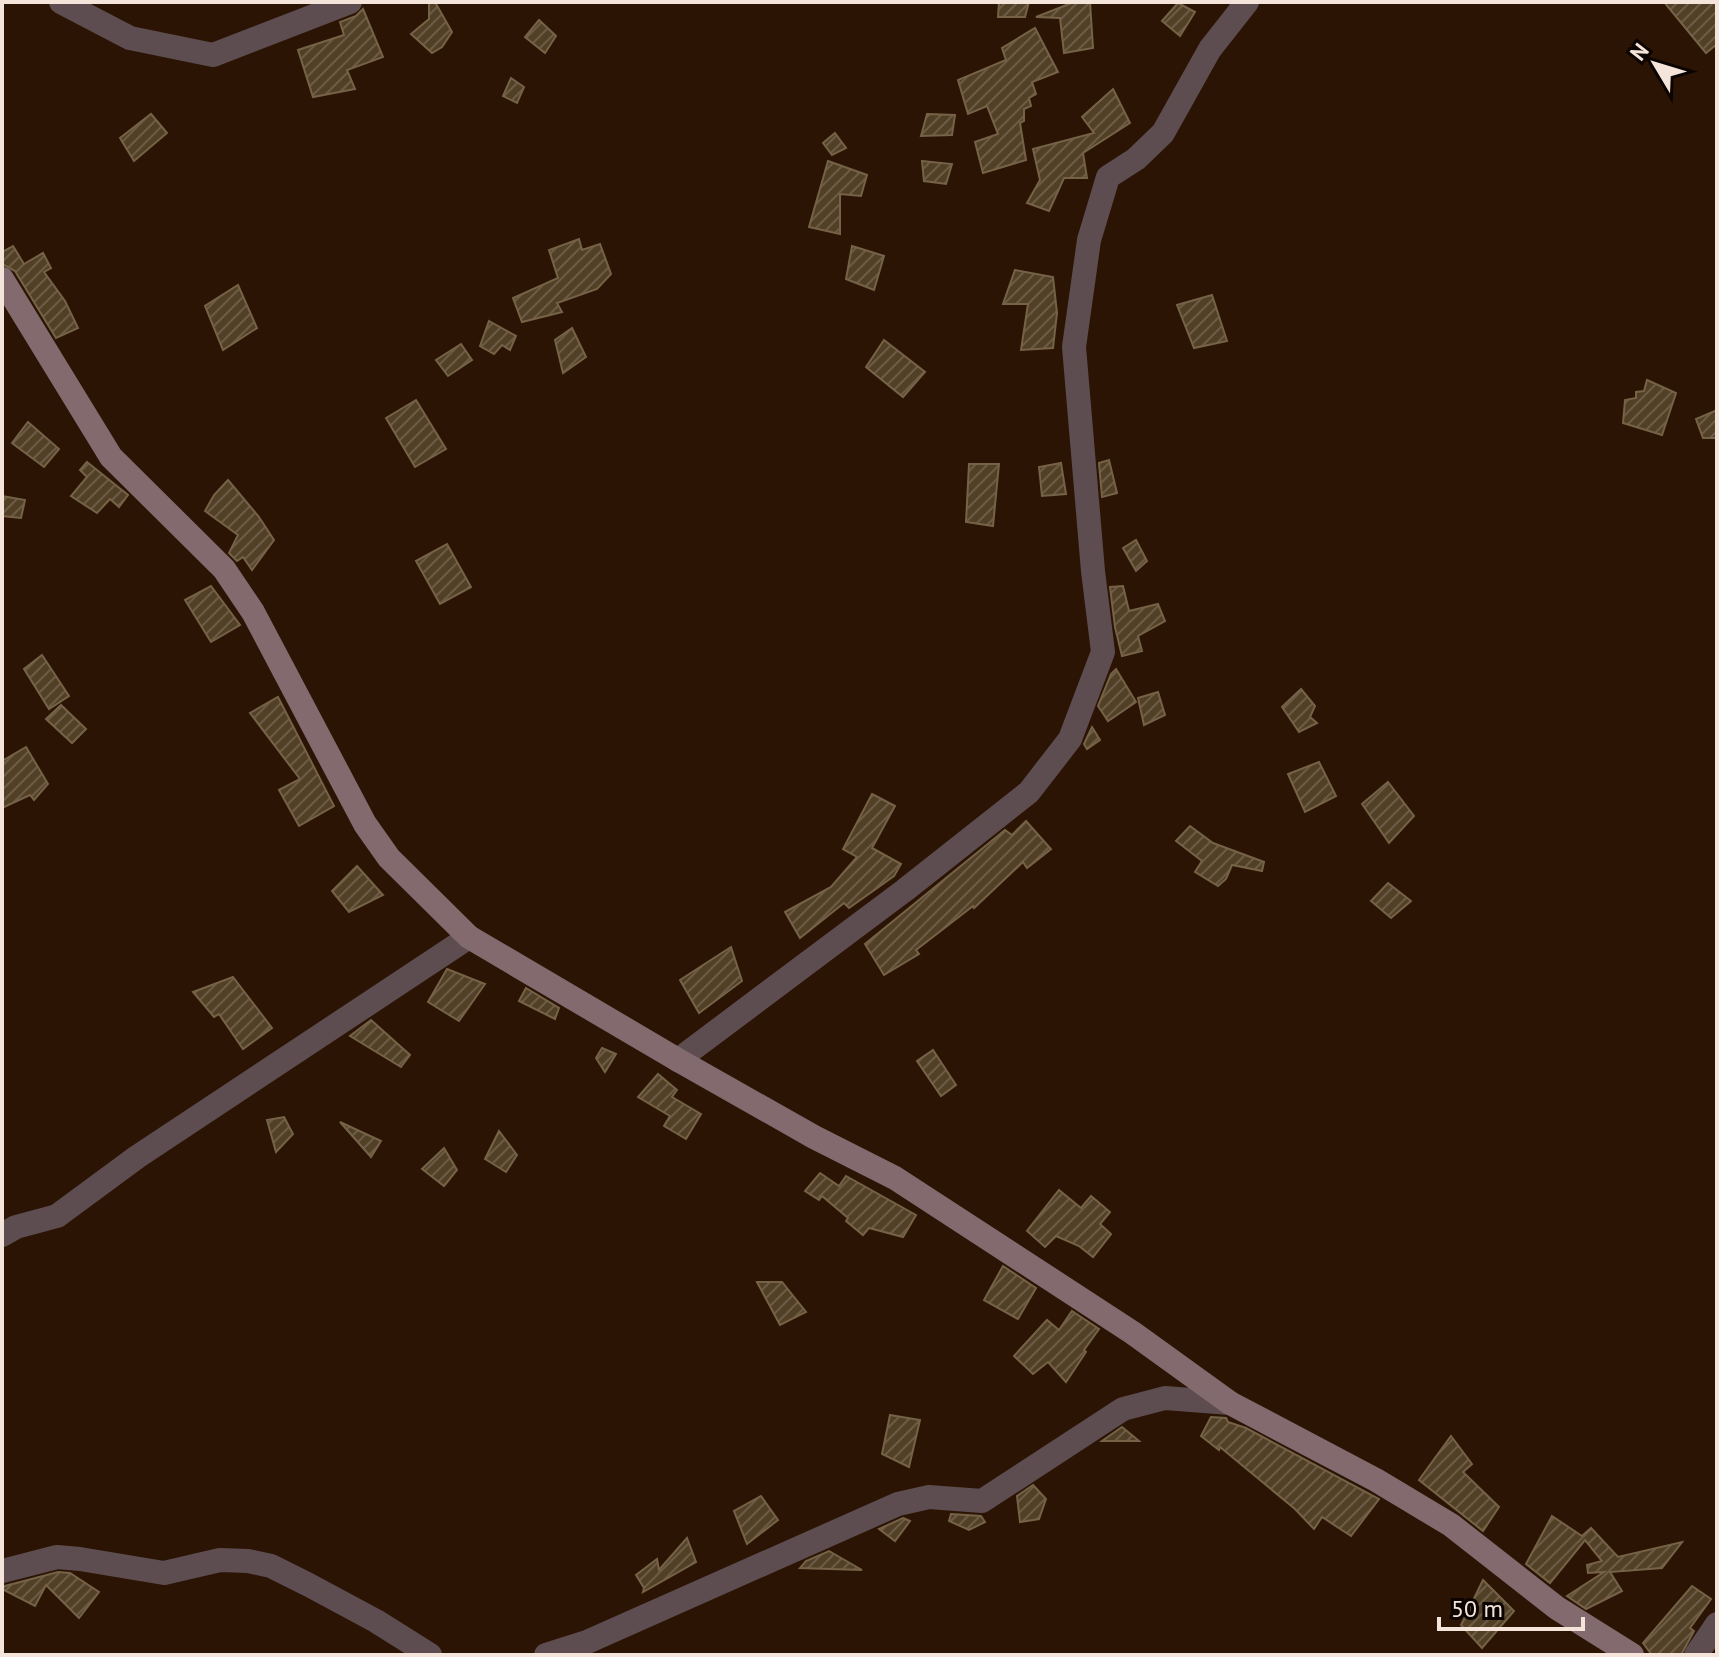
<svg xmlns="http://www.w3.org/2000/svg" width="1719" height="1657" viewBox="0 0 1719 1657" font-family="'PT Sans',sans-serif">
  <defs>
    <pattern id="building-hatch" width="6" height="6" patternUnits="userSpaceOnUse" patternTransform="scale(2)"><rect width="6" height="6" fill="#524026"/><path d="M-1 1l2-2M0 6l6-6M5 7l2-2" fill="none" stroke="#6c5b45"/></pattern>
  </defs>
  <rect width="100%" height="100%" fill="#2b1404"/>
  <g fill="url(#building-hatch)" stroke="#756247" stroke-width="2">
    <path d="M429 2H435L452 32 442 47 432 53 411 34 429 19Z"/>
    <path d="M999 2H1029L1025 17H998Z"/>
    <path d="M1074 2H1090L1093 48 1064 53 1060 18 1036 17Z"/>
    <path d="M1664 2H1717V44L1706 53Z"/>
    <path d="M1178 3 1195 12 1180 36 1162 21Z"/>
    <path d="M363 9 383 57 347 70 355 89 313 97 298 50 344 35 340 22 356 16Z"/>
    <path d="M539 20 556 36 545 53 525 37Z"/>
    <path d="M1035 28 1058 72 1032 82 1036 94 1029 98 1031 106 1024 109V121L1020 123 1026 160 983 173 975 142 998 134 987 106 968 114 958 80 1006 60 1002 48Z"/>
    <path d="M511 78 524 87 517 103 503 96Z"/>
    <path d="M1113 89 1130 123 1083 153 1087 178H1064L1049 211 1027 203 1040 180 1033 149 1094 133 1082 117Z"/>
    <path d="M151 114 167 133 134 161 120 138Z"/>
    <path d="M927 114 955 115 952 135 921 136Z"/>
    <path d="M835 133 846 148 832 155 823 143Z"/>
    <path d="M828 161 867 175 861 196 840 194V234L809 227Z"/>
    <path d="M922 161 952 164 946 184 924 181Z"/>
    <path d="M579 239 582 250 600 244 611 274 597 289 557 303 562 312 522 322 513 298 558 278 549 250Z"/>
    <path d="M13 246 24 264 43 253 51 268 44 272 65 301 78 328 56 338 15 271 2 264V252Z"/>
    <path d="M852 246 884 256 874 290 846 279Z"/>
    <path d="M1015 270 1053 277 1057 313 1053 348 1021 350 1028 304H1003Z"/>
    <path d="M238 285 257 328 223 350 205 306Z"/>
    <path d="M1212 295 1227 341 1194 348 1177 305Z"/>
    <path d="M489 321 516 336 510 350 502 345 494 354 480 346Z"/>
    <path d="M572 328 586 357 563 373 555 340Z"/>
    <path d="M884 340 925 372 903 397 866 367Z"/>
    <path d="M461 344 472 360 448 376 436 360Z"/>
    <path d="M1647 380 1676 393 1662 435 1623 423 1625 400 1636 398V392L1644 391Z"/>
    <path d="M416 400 446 449 415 467 386 418Z"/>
    <path d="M1717 410V438H1703L1696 419Z"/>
    <path d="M28 422 59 449 44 467 12 443Z"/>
    <path d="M1109 460 1117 493 1102 497 1099 463Z"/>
    <path d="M87 462 128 495 119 507 110 499 97 513 71 496 87 477 80 470Z"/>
    <path d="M1061 463 1066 494 1042 496 1039 467Z"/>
    <path d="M969 464H999L993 526 966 522Z"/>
    <path d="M228 480 259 517 274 540 252 570 243 557 237 561 229 553 238 535 205 511 214 495Z"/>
    <path d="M2 496 25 500 21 518 2 516Z"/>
    <path d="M1136 540 1147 561 1136 571 1123 548Z"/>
    <path d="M447 544 471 587 440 604 416 561Z"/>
    <path d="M211 586 240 625 211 642 185 600Z"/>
    <path d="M1123 586 1129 611 1158 604 1165 621 1138 636 1142 651 1122 656 1115 627 1110 587Z"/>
    <path d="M42 655 69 696 49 709 24 669Z"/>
    <path d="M1116 669 1136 702 1108 721 1098 706 1111 674Z"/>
    <path d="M1301 689 1315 706 1310 717 1317 723 1299 732 1282 707Z"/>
    <path d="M1158 692 1165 715 1144 725 1138 698Z"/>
    <path d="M278 697 334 806 299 826 279 790 300 779 250 713Z"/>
    <path d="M61 705 86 729 72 743 46 719Z"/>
    <path d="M1092 727 1100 740 1087 749 1084 744Z"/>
    <path d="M26 747 48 784 34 800 30 795 2 808V761Z"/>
    <path d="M1319 762 1336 796 1305 812 1288 774Z"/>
    <path d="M1388 782 1414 816 1389 843 1362 804Z"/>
    <path d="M872 794 895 806 872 848 901 864 894 876 849 908 844 903 800 938 785 912 831 887 857 857 843 849Z"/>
    <path d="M1026 821 1051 849 1027 868 1023 862 974 908 973 906 916 950 919 954 884 975 865 944 1005 830 1012 835Z"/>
    <path d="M1190 826 1213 843 1264 862 1262 871 1232 865 1226 879 1218 886 1195 872 1202 861 1176 841Z"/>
    <path d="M357 866 383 895 349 912 332 891Z"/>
    <path d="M1388 883 1411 901 1391 918 1371 901Z"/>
    <path d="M731 947 742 981 699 1013 680 980Z"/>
    <path d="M447 969 485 984 459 1021 428 1002Z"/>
    <path d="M233 977 272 1028 243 1049 219 1014 214 1017 193 992Z"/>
    <path d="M526 988 559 1008 555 1019 519 1001Z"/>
    <path d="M371 1020 410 1055 401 1067 350 1036Z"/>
    <path d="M602 1048 616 1054 605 1072 596 1058Z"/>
    <path d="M933 1050 956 1085 941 1096 917 1061Z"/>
    <path d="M658 1074 677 1090 672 1097 701 1114 686 1139 664 1126 670 1116 638 1097Z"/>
    <path d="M284 1117 293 1134 276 1152 267 1120Z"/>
    <path d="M340 1122 381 1141 371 1157Z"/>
    <path d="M499 1131 517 1155 506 1172 485 1159Z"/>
    <path d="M444 1148 457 1170 444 1186 422 1169Z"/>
    <path d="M820 1173 839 1186 846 1176 916 1215 903 1237 869 1228 863 1235 846 1221 848 1218 822 1196 819 1200 805 1191Z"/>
    <path d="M1059 1190 1081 1208 1091 1196 1110 1212 1100 1224 1111 1234 1093 1257 1079 1246 1056 1236 1045 1247 1027 1231Z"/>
    <path d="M1003 1266 1036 1288 1018 1319 984 1300Z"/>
    <path d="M757 1282H782L806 1312 780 1325Z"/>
    <path d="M1072 1311 1099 1329 1084 1350 1086 1352 1066 1382 1048 1362 1033 1374 1014 1356 1047 1320 1059 1330Z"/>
    <path d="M890 1415 920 1420 909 1467 882 1454Z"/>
    <path d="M1211 1417 1226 1418 1228 1422 1246 1428 1379 1499 1351 1536 1322 1517 1314 1529 1295 1509 1220 1447 1219 1450 1201 1436Z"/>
    <path d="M1122 1427 1139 1441H1102Z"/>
    <path d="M1451 1436 1472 1464 1463 1472 1499 1507 1483 1531 1419 1480Z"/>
    <path d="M1033 1485 1046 1499 1039 1519 1020 1522 1017 1496Z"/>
    <path d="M761 1496 778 1520 747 1544 734 1511Z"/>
    <path d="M951 1514 981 1516 985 1522 969 1530 949 1521Z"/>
    <path d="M1552 1516 1582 1536 1591 1528 1618 1557 1682 1542 1662 1568 1610 1572 1622 1591 1586 1609 1567 1596 1604 1572 1588 1573 1587 1565 1602 1561 1585 1540 1550 1583 1526 1564Z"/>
    <path d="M903 1518 910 1521 895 1541 879 1529Z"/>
    <path d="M687 1538 696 1562 643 1592 644 1588 636 1575 657 1559 659 1570Z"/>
    <path d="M829 1551 862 1570 800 1568 806 1561Z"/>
    <path d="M58 1572 70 1573 99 1592 79 1618 46 1585 35 1606 2 1589 5 1586Z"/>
    <path d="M1483 1580 1514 1611 1482 1648 1461 1625Z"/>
    <path d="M1692 1586 1711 1599 1690 1628 1694 1631 1681 1655H1652L1643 1643Z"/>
  </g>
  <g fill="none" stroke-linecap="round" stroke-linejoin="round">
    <g stroke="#5d4d50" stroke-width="24">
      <path d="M61 2 130 38 213 55 350 2"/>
      <path d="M678 1060 905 890 1029 792 1070 739 1103 652 1093 571 1074 347 1089 240 1108 177 1136 159 1163 133 1210 49 1247 2"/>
      <path d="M2 1235 16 1227 57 1216 137 1157 469 937"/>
      <path d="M2 1571 57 1557 80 1559 164 1573 220 1560 248 1561 271 1566 309 1585 376 1621 430 1655"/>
      <path d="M546 1655 587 1642 898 1504 929 1497 982 1501 1123 1409 1165 1398 1230 1403"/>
      <path d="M1696 1655 1717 1624"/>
    </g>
    <path stroke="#826a6e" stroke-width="24" d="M2 279 111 457 224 569 253 612 365 824 389 858 469 937 678 1060 814 1137 895 1178 1133 1333 1230 1403 1376 1480 1451 1525 1557 1608 1632 1655"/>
  </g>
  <rect width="1719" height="1657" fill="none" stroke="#f5e4d9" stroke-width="8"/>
  <g transform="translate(1655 64) rotate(308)" stroke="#0c0401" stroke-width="6" paint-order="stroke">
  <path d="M0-6L14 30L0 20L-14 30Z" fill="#f5e4d9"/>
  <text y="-12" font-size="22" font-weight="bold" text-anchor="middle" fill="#f5e4d9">N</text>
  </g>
  <path d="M1439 1617v12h144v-12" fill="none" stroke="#f5e4d9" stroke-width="4"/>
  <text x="1451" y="1617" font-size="24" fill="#f5e4d9" stroke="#0c0401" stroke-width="6" paint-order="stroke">50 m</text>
</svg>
